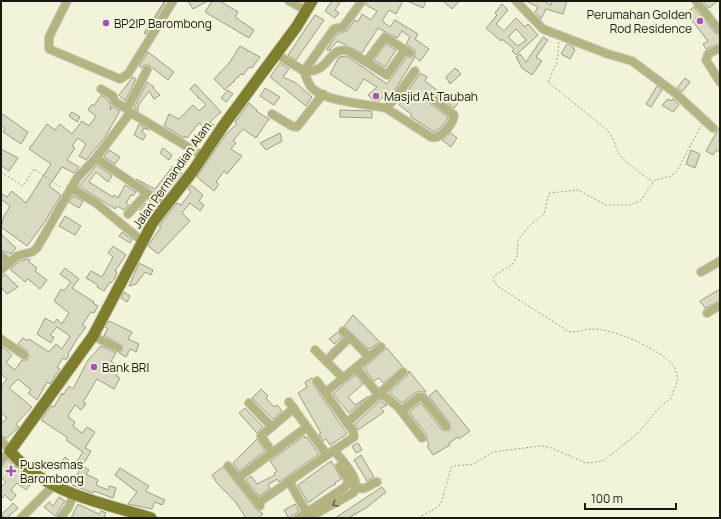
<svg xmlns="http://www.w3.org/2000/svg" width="721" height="519" viewBox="0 0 721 519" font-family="Manrope,sans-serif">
  <rect width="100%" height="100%" fill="#f2f4da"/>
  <g fill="#d8dac1" stroke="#9b9d85" fill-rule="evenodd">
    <path d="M188 1H208L193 9Z"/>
    <path d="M212 1H220L238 12 235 17 254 30 249 38 205 12Z"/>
    <path d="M332 1H341L335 10 339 13 335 18 325 11Z"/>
    <path d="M367 1H403L396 14 389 10 382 21 390 27 395 20 418 34 415 39 429 49 420 61 415 57 393 93 390 96 387 94 378 101 373 100 368 95 377 87 364 79 356 91 330 74 339 57 347 56 387 84 407 57 410 58 415 56V50L406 44 410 37 402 31 397 38 378 28 362 53 338 41 328 51 327 49 337 34 347 31 355 20 358 22 362 14 371 20 377 11 366 5Z"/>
    <path d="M407 1H426L423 8Z"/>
    <path d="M443 1H459L452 9Z"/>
    <path d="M526 1H543L551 5 552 1H567L563 14 546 9 541 19 535 12 538 7Z"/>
    <path d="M703 1H718L709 8Z"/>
    <path d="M164 2 165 3 146 34 144 33Z"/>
    <path d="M502 4 508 10 496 24 504 31 516 18 525 27 528 24 538 35 516 55 512 51 514 49 502 39 501 41 486 28 497 15 495 13ZM516 29 526 40 518 46 508 37Z"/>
    <path d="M694 7 715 33 720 35V43L706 49 703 44 708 41 686 13Z"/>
    <path d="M315 15 324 20 296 60 288 55Z"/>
    <path d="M543 37 548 40 536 57 542 61 532 75 522 68 516 57 520 54 526 62Z"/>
    <path d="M386 44 396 50 385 67 374 60Z"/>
    <path d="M567 44 574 47 573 49 575 50 570 59 561 54Z"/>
    <path d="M240 46 260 57 252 68 249 67 243 75 241 74 225 90 214 79 230 62Z"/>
    <path d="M148 52 174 72 168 80 149 65H144L142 68 139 66Z"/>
    <path d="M280 63 289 69 283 77 296 83 312 97 306 106 270 77Z"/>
    <path d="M455 68 461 74 450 84 446 77Z"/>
    <path d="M420 73 427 77 425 81 434 88 442 94 443 92 459 102 454 108 432 91 425 92 424 96 425 100 448 117 442 127 434 132 411 117V114L399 105Z"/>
    <path d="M133 77 136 79 125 101 119 95Z"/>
    <path d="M685 78 690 82 682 92 677 88Z"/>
    <path d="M147 82 154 87 153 88 160 95 154 99 149 91 140 103 137 110 139 111 134 108Z"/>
    <path d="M195 84 221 112 210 122 214 125 208 132 199 123 187 138 185 136 184 138 164 126 169 114 179 119 193 105 199 111 206 105 190 89Z"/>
    <path d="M657 86 662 90 651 107 646 104Z"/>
    <path d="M265 88 280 97 274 105 260 96Z"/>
    <path d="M228 90 233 94 226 102 221 98Z"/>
    <path d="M101 95 108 100 111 106 110 110 112 107 120 111 105 137 86 160 79 156 86 144 78 138 72 146 75 148 67 160 79 167 74 173 62 167 49 186 61 195 44 223 27 246 1 227 4 216 10 206 1 199V193L7 197 12 191 26 203 51 164 29 149 40 134 47 124 55 130 60 124 72 134 82 121 89 126 96 116 88 110 92 104 94 106Z"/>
    <path d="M668 99 671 101 673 99 679 105 673 112 662 105Z"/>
    <path d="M249 103 257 110 256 111 269 119 256 138 243 129 233 141 236 143 231 149 242 156 227 174 224 171 216 182 219 184 214 191 197 177 226 134 237 124 235 122Z"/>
    <path d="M340 110 372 111V118L340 117Z"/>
    <path d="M72 112 80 117 77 122 69 116Z"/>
    <path d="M1 113 28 132 21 144 3 132 5 128 1 125Z"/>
    <path d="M139 124 149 130 144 128 142 132 146 135 143 140 134 135Z"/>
    <path d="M720 126V152L716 150 713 155 706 151Z"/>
    <path d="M280 133 282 141 266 150 260 143Z"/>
    <path d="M451 133 457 138 451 147 442 140Z"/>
    <path d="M163 148 172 155 169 160 160 153Z"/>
    <path d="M1 149 18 158 9 171 1 166Z"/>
    <path d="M109 150 120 157 115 164 104 157Z"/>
    <path d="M691 150 700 154 695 168 686 164Z"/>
    <path d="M97 165 112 176 108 182 96 172 89 182 113 197 114 195 118 198 125 185 136 192 133 196 131 195 126 203 129 205 124 210 117 206 115 209 79 186Z"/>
    <path d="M173 166 182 173 162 198 136 179 155 189Z"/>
    <path d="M191 185 203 195 199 201 204 205 200 211 190 203 182 213 190 221 158 254 148 246 161 227 159 226 177 203 181 205 191 192 188 189Z"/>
    <path d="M73 196 83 201 79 208 69 202Z"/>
    <path d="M145 203 153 211 147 218 139 211Z"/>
    <path d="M65 216 81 226 75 235 59 226Z"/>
    <path d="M122 232 132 240 130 243 119 236Z"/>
    <path d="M1 234 16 248 11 254 1 250Z"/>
    <path d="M113 246 126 255 115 271 117 272 115 278 111 283 110 282 104 291 97 287 98 285 86 278 91 271 102 277 113 257 108 253Z"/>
    <path d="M28 259 30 260 29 262 37 268 35 271 47 280 40 289 28 279 25 282 10 269 20 261Z"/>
    <path d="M139 263 153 270 151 275 145 272 136 284 129 286Z"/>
    <path d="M65 268 79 279 72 288 94 302 93 303 98 306 94 313 91 312 82 325 86 327 77 339 68 354 69 355 66 360 63 358 57 367 60 369 50 384 47 382 37 400 28 393 31 390 18 379 9 388 32 407 16 424 19 427 7 438 1 435V424L7 418 1 413V386L7 379 1 374V350L3 347 12 355 6 363 15 370 22 360H27L29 356 27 351 18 344 23 338 28 341 29 339 49 352 56 344 62 349 70 336 57 327 50 335 54 337 51 343 37 334 45 318 54 323 57 319 62 324 69 313 54 301 61 289 64 291 71 282 60 274Z"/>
    <path d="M5 274 18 287 7 294 1 287V278Z"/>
    <path d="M720 289V300L705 308 700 301Z"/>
    <path d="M124 292 130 296 127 302 121 298Z"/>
    <path d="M353 315 380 342 369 349 344 326Z"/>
    <path d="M109 321 132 332 128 339 139 344 136 352 130 349 126 357 119 353 123 350 122 345 104 335 108 329 105 327Z"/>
    <path d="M338 332 342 337 334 344 329 339Z"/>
    <path d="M101 346 116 353 111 361 122 369 116 376 120 378 114 389 97 379 83 402 86 404 81 410 75 405 69 414 68 417 75 422 73 426 82 433 87 427 95 432 85 448 91 451 83 465 77 461 83 452 66 440 68 438 41 420 51 406 54 407 62 393 63 395 69 386 73 389 88 360Z"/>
    <path d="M387 348 403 367 383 383 379 378 374 381 364 368Z"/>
    <path d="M409 371 426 392H416L402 403 389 392 407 376Z"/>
    <path d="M355 375 363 384 348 397 355 405 369 396 349 413 333 394Z"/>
    <path d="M312 378 313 384 347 434 330 445 326 439 323 441 322 439 319 434 321 433 298 393 307 387 305 382Z"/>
    <path d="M261 389 268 396 266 398 274 407 277 405 282 411 273 419 252 398Z"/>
    <path d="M436 390 470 431 459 439 458 437 449 443 450 445 433 455 427 446 429 444 427 441V435L409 412 421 403 442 430 446 431 450 430V423L429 396Z"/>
    <path d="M380 401 387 405 381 408 384 412 358 430 355 424Z"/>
    <path d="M245 408 263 427 257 433 239 413Z"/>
    <path d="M304 436 305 438 307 437 319 454 279 482 277 479 268 485 270 488 259 496 246 480 251 476 257 484 275 475 274 473 277 471 270 461Z"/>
    <path d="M257 439 265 451 239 471 233 463Z"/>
    <path d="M358 443 362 450 356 453 352 446Z"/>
    <path d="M361 455 374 477 367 481 354 460Z"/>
    <path d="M65 457 69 460 61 471 57 468Z"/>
    <path d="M8 460 33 481 26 490 17 483 11 490 16 495 11 501 5 495 1 499V487L6 482 1 477V467Z"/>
    <path d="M331 461 341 479 335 483 336 484 330 487 308 503 298 485Z"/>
    <path d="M82 465 89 470 86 474 98 480 96 485 108 490 109 486 116 488 113 498 94 491 93 493 72 485Z"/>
    <path d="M223 467 256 509 263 514 258 518H246L234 500 217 483 212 475Z"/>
    <path d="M120 468 149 486 145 491 165 500 162 505 155 502 152 509 128 504 137 492 115 475Z"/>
    <path d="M382 487 386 492 366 508 348 518H335Z"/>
    <path d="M59 497 65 501 55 516 44 507 49 502 53 506Z"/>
    <path d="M13 503 18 508 7 518H5L1 515Z"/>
    <path d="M78 504 99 514 101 511 106 513 104 517 106 518H71Z"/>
    <path d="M295 504 299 511 289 518 284 510Z"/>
  </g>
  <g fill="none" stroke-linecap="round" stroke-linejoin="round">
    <g stroke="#cfd1ba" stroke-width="10">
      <g id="minor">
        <path d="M67 1 49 37V49L120 79 128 74 173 1"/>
        <path d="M289 1 306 10"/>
        <path d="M362 1 343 27 334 29 304 71C306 77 308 84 312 88 325 102 367 104 386 108L397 96 415 71"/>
        <path d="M516 1 543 29 608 54 632 61 675 93 713 128"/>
        <path d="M696 1 719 30"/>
        <path d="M720 48 708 54 706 60 720 82"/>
        <path d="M276 54 304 71C331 74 327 45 349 51L387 75 405 50"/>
        <path d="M366 62 385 37 410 53"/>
        <path d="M147 70 127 109 128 111 203 156"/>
        <path d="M101 89 113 96 115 102 127 109"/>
        <path d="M386 108 431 137C441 140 453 124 454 115L429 96"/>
        <path d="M272 114 292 126 297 127 323 94"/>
        <path d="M96 158 147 193 164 207"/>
        <path d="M71 188 96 203 142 241"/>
        <path d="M128 214 147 193"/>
        <path d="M1 255 9 262"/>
        <path d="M1 270 17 256 32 252 37 248 77 178 96 158 130 113"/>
        <path d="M701 272 720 261"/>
        <path d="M707 313 720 305"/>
        <path d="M343 331 350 337"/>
        <path d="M93 336 118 348"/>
        <path d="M1 339 24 355"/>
        <path d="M315 350 343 378"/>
        <path d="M326 361 350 337 368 356"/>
        <path d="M356 368 379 395 386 397 399 408 422 438"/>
        <path d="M317 381 347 423 403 372"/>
        <path d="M326 392 381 347"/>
        <path d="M289 402 327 455 354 437 353 431 347 423"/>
        <path d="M249 403 272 427"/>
        <path d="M401 411 419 397H423L446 426"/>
        <path d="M1 440 10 451 1 460"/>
        <path d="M272 452 261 436 294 408"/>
        <path d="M228 466 260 506"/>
        <path d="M339 467C345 475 352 491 365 488 369 487 372 483 377 482"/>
        <path d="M238 478 307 427"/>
        <path d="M289 481 309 517"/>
        <path d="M258 503 327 455"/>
        <path d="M21 518 53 486"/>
        <path d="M60 518 68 508 74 494"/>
        <path d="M298 518 344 488 349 482"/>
        <path d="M308 518 353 493C363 480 341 460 334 450"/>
      </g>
    </g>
    <g stroke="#cfd1ba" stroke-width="13">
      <path id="major" d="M151 518C101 502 46 494 10 451L93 336 153 222 193 171 223 126 297 26 312 1"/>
    </g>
    <g stroke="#9fa18d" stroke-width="1" stroke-dasharray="2 2" stroke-linecap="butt">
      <path d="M559 42 557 62 548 82 607 130C616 140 614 147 620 155 629 166 642 174 653 182"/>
      <path d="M1 172 23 186 34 169 62 188"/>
      <path d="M418 518 438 507 442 501 451 468 454 466 474 464 493 452 540 446 549 447 586 463 603 461 637 434 657 410 671 398 678 379C677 375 676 371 674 367 663 350 612 328 592 329 583 329 576 334 568 331L497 286 493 279 495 275 513 264 517 256 518 240 531 224 544 214 549 193 578 190 606 205H630L641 200 655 180 671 176 677 171 701 126"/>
    </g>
    <use href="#minor" stroke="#b3b482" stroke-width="8"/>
    <use href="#major" stroke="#7e7e2d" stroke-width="11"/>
  </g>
  <defs><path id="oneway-chevron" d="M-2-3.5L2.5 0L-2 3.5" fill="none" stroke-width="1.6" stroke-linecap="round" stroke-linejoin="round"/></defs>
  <use stroke="#666649" href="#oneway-chevron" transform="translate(335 504) rotate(149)"/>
  <g fill="#a851be" stroke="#f2f4da" stroke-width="1.5">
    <circle cx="700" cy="21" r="4"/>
    <circle cx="106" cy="23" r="4"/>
    <circle cx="376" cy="96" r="4"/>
    <circle cx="94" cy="367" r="4"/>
    <path d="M9 465h4v4h4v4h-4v4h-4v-4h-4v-4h4z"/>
  </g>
  <g text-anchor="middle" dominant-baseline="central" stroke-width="4" stroke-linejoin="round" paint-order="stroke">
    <g font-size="12" fill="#181910" stroke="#f2f4da" text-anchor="start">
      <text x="692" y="14" text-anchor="end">Perumahan Golden<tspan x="692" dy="14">Rod Residence</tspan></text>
      <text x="114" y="23">BP2IP Barombong</text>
      <text x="384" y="96">Masjid At Taubah</text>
      <text x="102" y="367">Bank BRI</text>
      <text x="20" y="464">Puskesmas<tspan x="20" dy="14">Barombong</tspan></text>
    </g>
    <g font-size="12" fill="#181910" stroke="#f2f4da">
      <text transform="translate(172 175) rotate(-55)">Jalan Permandian Alam</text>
    </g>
  </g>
  <rect width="721" height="519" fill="none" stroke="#181910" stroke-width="4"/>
  <path d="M585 503v6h91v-6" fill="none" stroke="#181910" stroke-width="2"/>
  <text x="591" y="503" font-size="12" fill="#181910" stroke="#f2f4da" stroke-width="3" paint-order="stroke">100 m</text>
</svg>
